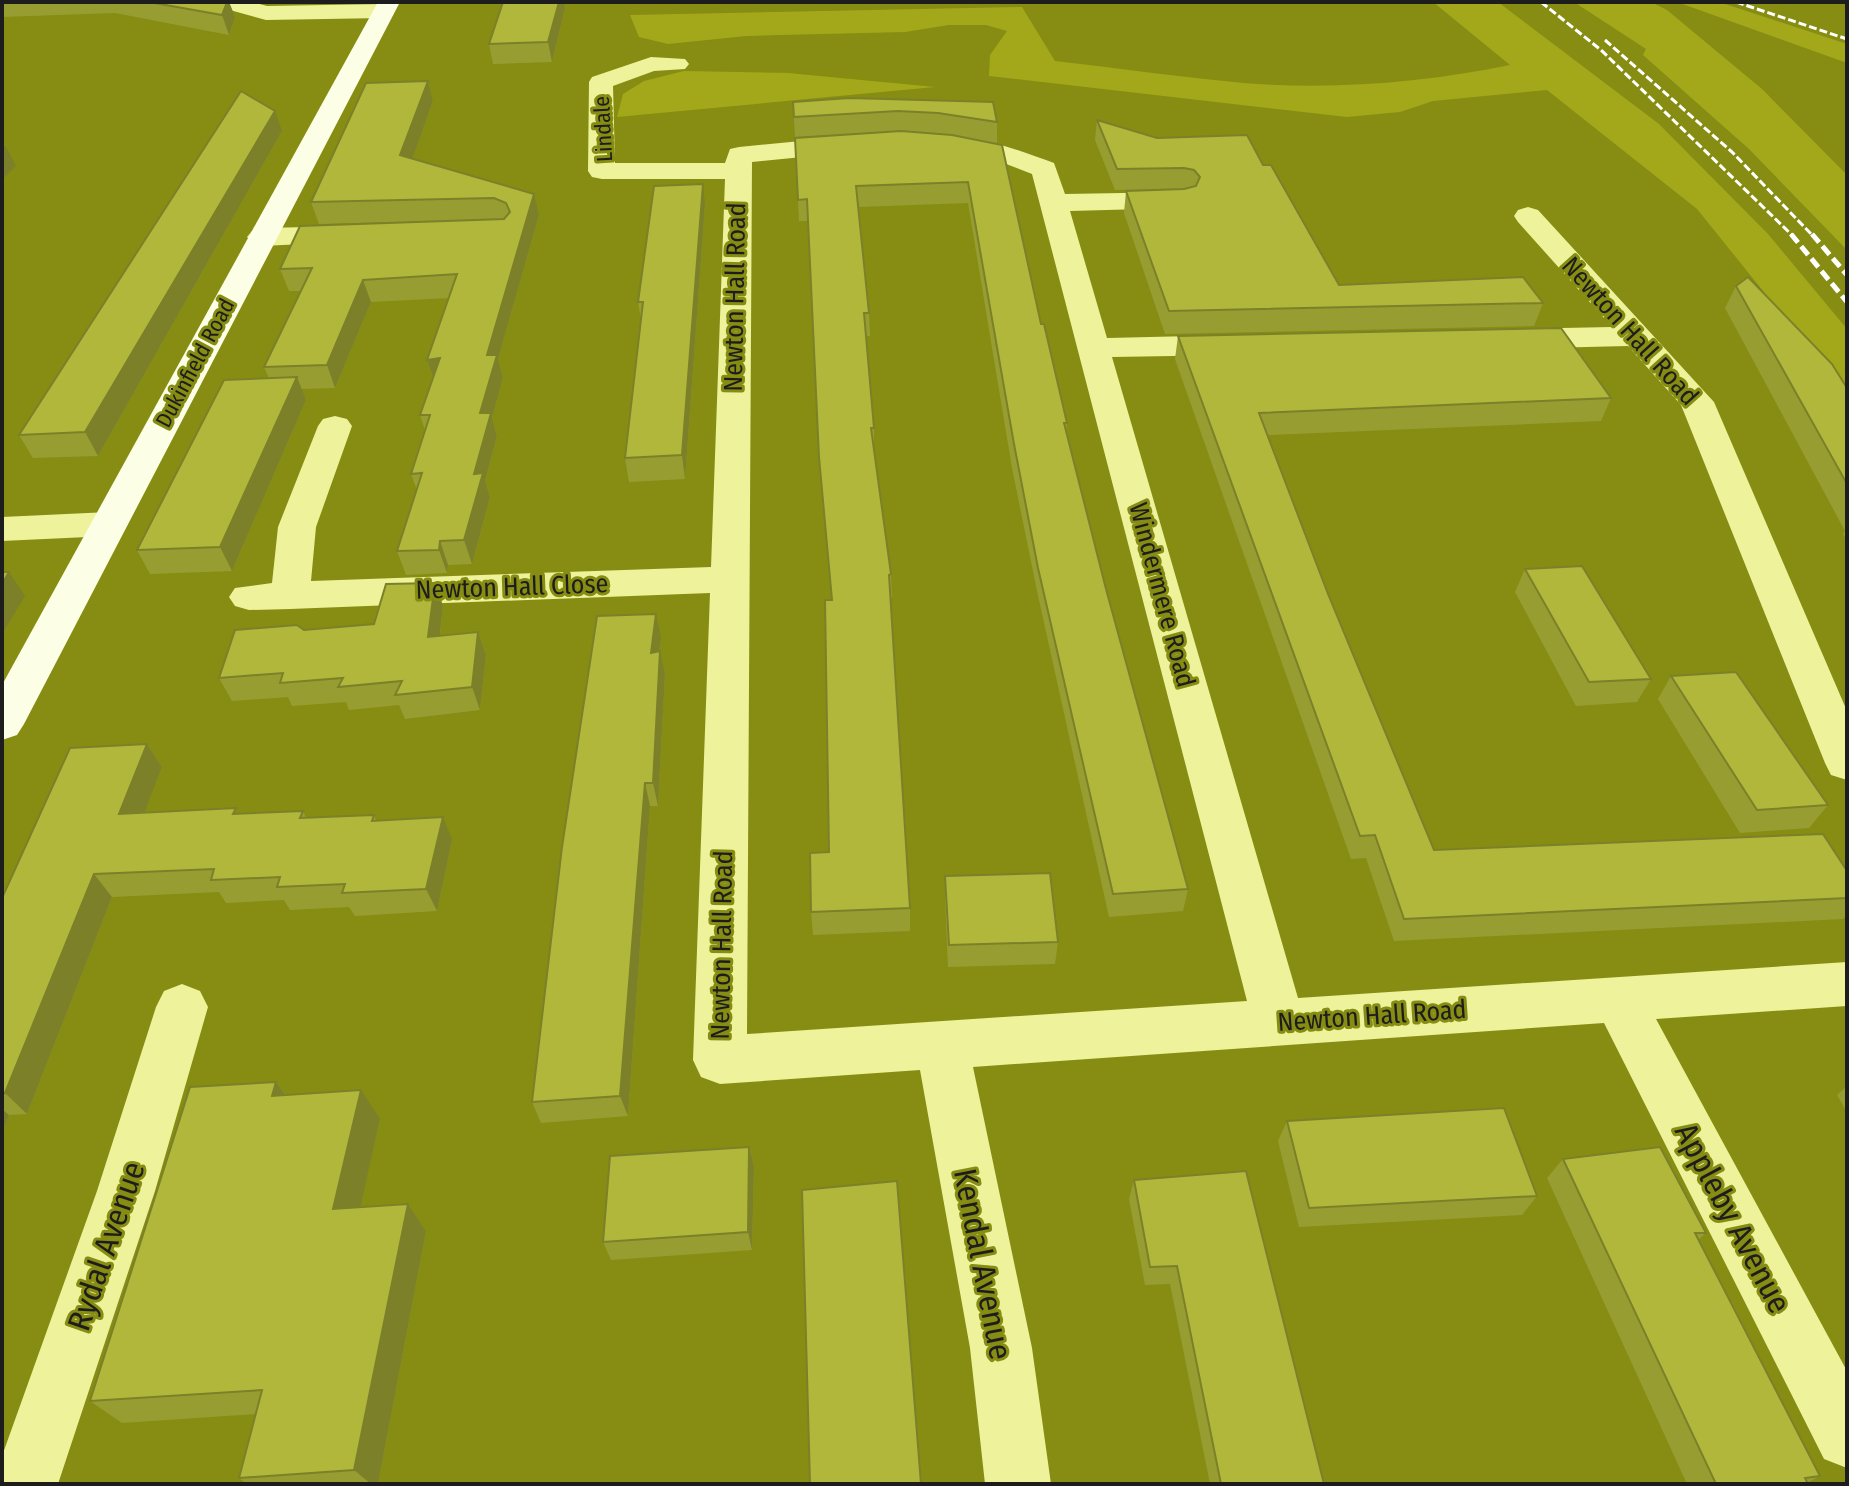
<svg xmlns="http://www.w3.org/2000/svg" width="1849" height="1486" viewBox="0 0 1849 1486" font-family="'Fira Sans Condensed',sans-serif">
  <rect width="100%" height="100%" fill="#868d12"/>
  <g fill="#a2a819">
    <path d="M1433 2H1498L1659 124 1768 234 1847 329V395L1697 209 1547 90 1433 101 1400 112 1347 117 989 76 990 55 1007 31 986 25H949L905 32 746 36 668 44 639 37 630 15 1022 7 1055 61C1117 68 1180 77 1243 83 1331 90 1423 83 1510 65Z"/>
    <path d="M1574 2H1651L1667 10 1762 89 1847 175V250L1749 149 1643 55 1646 49Z"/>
    <path d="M1677 2H1719L1847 44V63Z"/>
    <path d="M684 71 788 73 935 87 617 117 623 94 644 81Z"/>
  </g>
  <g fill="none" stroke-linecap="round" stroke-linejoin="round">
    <g fill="#eef29a" fill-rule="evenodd">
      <path d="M216 2H252L267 6 384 4 395 11 384 18 266 20 219 7Z"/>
      <path d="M651 57 685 59 689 64 685 69 654 71 613 86 615 163H725L730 149 739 147 853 136 862 138 866 144 862 150 853 152 752 162 747 1034 1247 1001 1032 174 993 159 937 151 933 145 937 139C971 131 1021 151 1054 163L1065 194 1180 192 1190 194 1194 200 1190 206 1180 208 1070 211 1107 338 1235 335 1246 338 1251 345 1246 352 1235 355 1112 357 1298 998 1847 962V1006L1656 1019 1847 1371V1468L1824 1459 1604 1023 973 1067 1032 1348 1051 1484H985L970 1348 920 1070 720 1084 701 1077 693 1060 710 593 290 609 249 610 235 606 229 597 235 588 272 583 278 527 318 426 323 419 335 416 347 419 352 426 316 527 311 581 711 567 725 179H602L592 177 588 171 589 82 592 77Z"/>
      <path d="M1528 207 1538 210 1714 402 1847 711V780L1831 775 1825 763 1681 405 1628 346 1508 349 1497 346 1492 339 1497 332 1508 329 1612 327 1518 222 1514 216 1518 210Z"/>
      <path d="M357 226 367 229 372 235 367 241 262 246 252 243 247 237 252 231 262 228Z"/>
      <path d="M109 512 122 516 128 524 122 532 109 536 2 541V517Z"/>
      <path d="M182 984 200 991 208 1007 155 1191 58 1484H2V1456L97 1191 156 1007 164 991Z"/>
    </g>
    <path fill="#fcffe5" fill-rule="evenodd" d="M378 2H400L24 724 17 735 2 740V685Z"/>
    <g stroke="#fff" stroke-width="3" stroke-dasharray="8 3" stroke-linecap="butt">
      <path d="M1541 2 1601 50 1793 236"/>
      <path d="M1736 2 1847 39"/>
      <path d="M1605 40 1732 152 1813 236"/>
    </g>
    <g stroke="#fff" stroke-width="5" stroke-dasharray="11 5" stroke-linecap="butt">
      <path d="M1791 234 1847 302"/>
      <path d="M1812 234 1847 275"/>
    </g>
  </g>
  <g fill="#989d32">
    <path d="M2 2H229L235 17 229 35 115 13 2 17Z"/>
    <path d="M503 2H564L565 8 552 62 493 64 489 44Z"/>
    <path d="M428 81 433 101 412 158 539 215 498 359 503 378 492 418 497 436 485 481 490 497 472 564 448 565 447 573 406 575 397 551 417 490 411 474 425 430 420 415 433 378 427 360 449 298 371 302 335 388 301 389 306 400 232 571 150 574 137 550 269 378 264 367 301 291H289L280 269 432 221 319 224 311 202Z"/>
    <path d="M849 98 997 122V143L962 137 1041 324 1067 423 1066 431 1106 589 1188 889 1183 911 1109 917 1037 591 1012 468 968 203 859 207 869 313 870 336H866L874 428V451L891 574 892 598H890L910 908V931L813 935 811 912 829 852 832 600 808 221H799L795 138 888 132 795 137 793 102Z"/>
    <path d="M1097 120 1157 138 1263 165 1339 285 1543 303 1534 326 1165 334 1124 213 1126 191 1182 189 1115 190 1095 140Z"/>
    <path d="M282 131 98 456 33 458 19 435Z"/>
    <path d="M705 205 685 479 629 482 625 458 641 319 638 302Z"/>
    <path d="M1736 286 1847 388V541L1843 534 1845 531 1725 308Z"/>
    <path d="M1178 336 1611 398 1601 421 1268 435 1328 594 1434 850 1847 871V915L1843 919 1394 941 1366 858 1351 859 1175 359Z"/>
    <path d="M1525 569 1651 679 1637 702 1576 706 1515 592Z"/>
    <path d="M435 583 443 606 440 635 478 632 486 655 480 710 405 719 399 705 349 710 346 702 292 706 288 697 232 701 219 678 304 630 374 624Z"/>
    <path d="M661 638 659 651 665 674 658 806H650L628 1116 541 1123 532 1102Z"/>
    <path d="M1671 676 1828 805 1809 828 1740 833 1658 699Z"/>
    <path d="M147 744 162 767 144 813 239 814 303 811 306 818 374 815 376 820 452 840 437 911 355 916 349 907 290 910 284 900 226 903 219 892 112 897 27 1114 9 1115 2 1133V898Z"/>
    <path d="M945 876 1058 942 1055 964 948 967 945 898Z"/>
    <path d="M276 1082 286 1095 380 1119 360 1207 408 1204 426 1231 378 1484H247L239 1478 256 1414 122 1423 90 1401Z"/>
    <path d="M1847 1086V1112L1837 1095Z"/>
    <path d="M1287 1121 1537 1196 1522 1215 1299 1227 1278 1141Z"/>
    <path d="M749 1147 754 1166 752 1250 611 1260 603 1242Z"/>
    <path d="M1563 1159 1706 1233 1698 1240 1820 1476 1807 1483 1808 1484H1687L1547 1178Z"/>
    <path d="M1134 1180 1324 1484H1210L1170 1284 1145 1285 1129 1199Z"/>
  </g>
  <g fill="#7c8029">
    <path d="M227 2H229L235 17 229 35 222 15Z"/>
    <path d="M559 2H564L565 8 552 62 548 42Z"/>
    <path d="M428 81 433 101 406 176 400 155Z"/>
    <path d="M275 111 282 131 98 456 85 432Z"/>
    <path d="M5 145 16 166 2 180V148Z"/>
    <path d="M703 184 705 205 685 479 682 455Z"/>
    <path d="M534 194 539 215 498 359 503 378 492 418 497 436 485 481 490 497 472 564 464 540 474 474 487 355Z"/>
    <path d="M363 280 371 302 335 388 327 365Z"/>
    <path d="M440 358 435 383 427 360Z"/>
    <path d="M297 377 306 400 232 571 220 547Z"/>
    <path d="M440 541 448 565 447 573 439 550Z"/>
    <path d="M9 572 25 596 2 634V584Z"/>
    <path d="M435 583 443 606 437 660 428 637Z"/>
    <path d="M656 614 661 638 656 676 651 653Z"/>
    <path d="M478 632 486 655 480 710 472 687Z"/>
    <path d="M660 651 665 674 658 806 653 783Z"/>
    <path d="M147 744 162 767 135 837 119 814Z"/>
    <path d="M645 783 650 806 628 1116 620 1096Z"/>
    <path d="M443 817 452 840 437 911 426 889Z"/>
    <path d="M94 874 112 897 27 1114 5 1093Z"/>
    <path d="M276 1082 298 1112 272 1096Z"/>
    <path d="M361 1090 380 1119 354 1236 333 1209Z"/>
    <path d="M2 1109 9 1115 2 1133Z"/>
    <path d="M749 1147 754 1166 752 1250 748 1232Z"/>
    <path d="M408 1204 426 1231 378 1484H371L354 1470Z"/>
  </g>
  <g fill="#b1b73a" stroke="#7c8029" stroke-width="2">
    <path d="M149 2H227L222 15Z"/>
    <path d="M503 2H559L548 42 489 44Z"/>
    <path d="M428 81 400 155 534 194 487 355H497L480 413H491L474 474 483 473 464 540 440 541 439 550 397 551 422 473 411 474 430 415H420L440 358 427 360 457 274 363 280 327 365 264 367 312 268 280 269 300 226 504 219 510 212 506 203 494 198 311 202 366 83Z"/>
    <path d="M241 91 275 111 85 432 19 435Z"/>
    <path d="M849 98 993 102 997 122 938 113 898 111 794 117 793 102Z"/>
    <path d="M1097 120 1157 138 1247 135 1263 165H1271L1339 285 1523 277 1543 303 1169 311 1126 191 1184 189 1196 186 1200 177 1194 170 1184 168 1117 169Z"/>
    <path d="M901 131 952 135 1002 145 1041 324H1044L1067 423H1064L1106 589 1188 889 1113 894 1038 568 1014 444 968 182 856 186 869 313H864L874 428H871L891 574 889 575 910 908 811 912 810 853 829 852 825 600H832L819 457 807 199 798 200 795 138Z"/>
    <path d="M703 184 682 455 625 458 643 302H638L654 186Z"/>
    <path d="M1748 277 1832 364 1847 388V484L1736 286Z"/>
    <path d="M1561 328 1611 398 1259 413 1328 594 1434 850 1823 834 1847 871V898L1404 919 1375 835 1360 836 1178 336Z"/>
    <path d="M297 377 220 547 137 550 224 380Z"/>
    <path d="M1582 566 1651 679 1589 682 1525 569Z"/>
    <path d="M2 572H9L2 584Z"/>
    <path d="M435 583 428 637 478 632 472 687 395 695 402 681 338 687 343 678 280 683 283 673 219 678 235 630 297 625 304 630 374 624 386 584Z"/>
    <path d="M656 614 651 653 660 651 653 783H645L620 1096 532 1102 562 847 597 616Z"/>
    <path d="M1736 672 1828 805 1757 810 1671 676Z"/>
    <path d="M147 744 119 814 236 808 233 814 303 811 300 818 374 815 372 821 443 817 426 889 342 893 345 884 277 887 280 877 211 880 214 869 94 874 5 1093 2 1094V898L70 748Z"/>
    <path d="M1050 873 1058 942 949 945 945 876Z"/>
    <path d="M276 1082 272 1096 361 1090 333 1209 408 1204 354 1470 239 1478 262 1390 90 1401 190 1087Z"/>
    <path d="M1504 1108 1537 1196 1309 1208 1287 1121Z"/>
    <path d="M749 1147 748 1232 603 1242 610 1156Z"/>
    <path d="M1660 1147 1706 1233H1695L1820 1476 1805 1478 1808 1484H1716L1563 1159Z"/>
    <path d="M1246 1171 1324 1484H1221L1177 1266 1150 1267 1134 1180Z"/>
    <path d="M897 1181 921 1484H810L802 1190Z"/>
  </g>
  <g text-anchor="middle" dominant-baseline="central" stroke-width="6" stroke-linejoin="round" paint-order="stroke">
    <g font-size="22" fill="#1d1d1d" stroke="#868d12">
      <text transform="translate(603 129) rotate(-93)">Lindale</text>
      <text transform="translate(195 363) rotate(-62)">Dukinfield Road</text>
    </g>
    <g font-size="26" fill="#1d1d1d" stroke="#868d12">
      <text transform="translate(735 297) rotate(-89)">Newton Hall Road</text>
      <text transform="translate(1630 331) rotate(48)">Newton Hall Road</text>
      <text transform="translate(512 587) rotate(-2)">Newton Hall Close</text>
      <text transform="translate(1162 595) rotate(75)">Windermere Road</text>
      <text transform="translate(722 945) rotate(-89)">Newton Hall Road</text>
      <text transform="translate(1372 1016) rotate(-4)">Newton Hall Road</text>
    </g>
    <g font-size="32" fill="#1d1d1d" stroke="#868d12">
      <text transform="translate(1733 1218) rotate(62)">Appleby Avenue</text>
      <text transform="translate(106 1246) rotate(-71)">Rydal Avenue</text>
      <text transform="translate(983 1264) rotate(79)">Kendal Avenue</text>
    </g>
  </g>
  <rect width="1849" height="1486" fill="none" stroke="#1d1d1d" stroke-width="8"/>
</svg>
